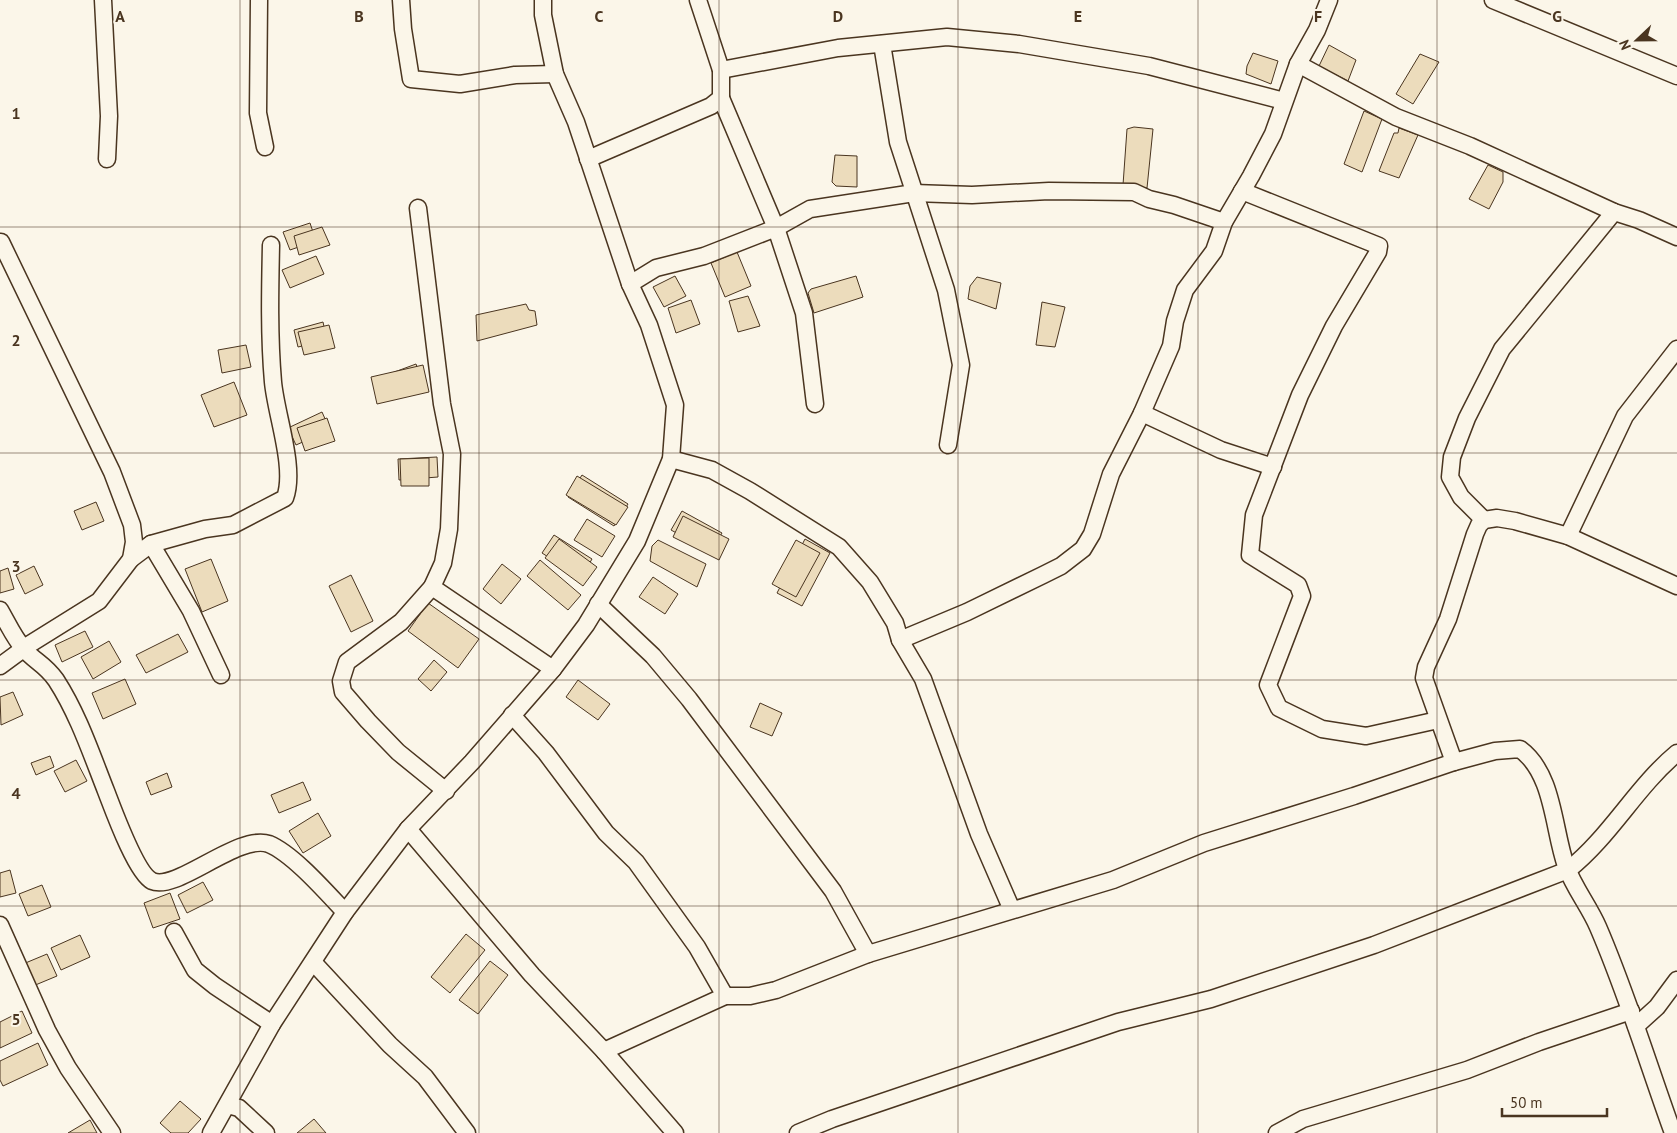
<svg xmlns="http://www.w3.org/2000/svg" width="1677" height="1133" viewBox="0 0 1677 1133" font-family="'PT Sans',sans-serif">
  <rect width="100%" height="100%" fill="#fbf6e9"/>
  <g fill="#ecdcbc" stroke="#4a3520">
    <path d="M1329 45 1356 60 1348 81 1319 66Z"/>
    <path d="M1253 53 1278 61 1271 84 1246 74 1247 66Z"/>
    <path d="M1420 54 1439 62 1413 104 1396 94Z"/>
    <path d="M1364 111 1382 119 1362 172 1344 164Z"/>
    <path d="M1134 127 1153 129 1147 188 1123 185 1127 129Z"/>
    <path d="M1399 128 1418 135 1399 178 1379 171 1394 133H1398Z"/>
    <path d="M835 155 857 156V187L836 186 832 182Z"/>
    <path d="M1488 165 1503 172V182L1489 209 1469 199Z"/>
    <path d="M310 223 316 241 290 250 283 232Z"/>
    <path d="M322 227 330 245 299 255 294 236Z"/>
    <path d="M737 252 751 286 725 297 711 263Z"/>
    <path d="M316 256 324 274 290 288 282 270Z"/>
    <path d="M675 276 686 296 664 307 653 287Z"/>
    <path d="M856 276 863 297 814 313 808 293 811 289Z"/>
    <path d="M977 277 1001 283 996 309 968 299 970 286Z"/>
    <path d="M748 296 760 326 738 332 729 301Z"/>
    <path d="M691 300 700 324 676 333 668 308Z"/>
    <path d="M1042 302 1065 307 1055 347 1036 345Z"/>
    <path d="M526 304 529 310 535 311 537 325 477 341 476 315Z"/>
    <path d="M323 322 327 340 298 347 294 330Z"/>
    <path d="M329 325 335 348 304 355 298 332Z"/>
    <path d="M246 345 251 367 222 373 218 350Z"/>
    <path d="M416 364 424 386 381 402 373 380Z"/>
    <path d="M423 365 429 392 377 404 371 377Z"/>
    <path d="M234 382 247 415 214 427 201 395Z"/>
    <path d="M322 412 330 430 296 445 288 428Z"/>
    <path d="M327 418 335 441 305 451 297 428Z"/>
    <path d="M437 457 438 477 399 480 398 459Z"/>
    <path d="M429 458V486H401L400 459Z"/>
    <path d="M582 475 628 504 614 526 568 497Z"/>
    <path d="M577 476 628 507 616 525 566 495Z"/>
    <path d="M96 502 104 521 82 530 74 511Z"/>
    <path d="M682 511 722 533 711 552 671 530Z"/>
    <path d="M683 516 729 539 719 560 673 537Z"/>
    <path d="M587 519 615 536 602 557 574 540Z"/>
    <path d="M554 535 592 559 581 578 542 553Z"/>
    <path d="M559 539 597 567 583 586 545 558Z"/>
    <path d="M805 539 830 553 802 606 777 593Z"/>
    <path d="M658 540 706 564 697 587 650 561 652 546Z"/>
    <path d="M796 540 820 553 796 597 772 584Z"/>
    <path d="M211 559 228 601 202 612 185 569Z"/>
    <path d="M540 560 581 595 568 610 527 576Z"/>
    <path d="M502 564 521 579 501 604 483 589Z"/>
    <path d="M34 566 43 585 25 594 16 575Z"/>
    <path d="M8 568 14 589 0 593V571Z"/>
    <path d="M351 575 373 621 351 632 329 586Z"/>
    <path d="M653 577 678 594 665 614 639 597Z"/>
    <path d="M428 603 479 639 458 668 408 631Z"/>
    <path d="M85 631 93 647 62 662 55 645Z"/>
    <path d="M178 634 188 652 146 673 136 655Z"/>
    <path d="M109 641 121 662 93 679 81 657Z"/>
    <path d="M434 660 447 672 431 691 418 679Z"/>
    <path d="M125 679 136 704 103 719 92 693Z"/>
    <path d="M578 680 610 704 598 720 566 697Z"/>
    <path d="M13 692 23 715 1 725 0 697Z"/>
    <path d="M760 703 782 713 772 736 750 727Z"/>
    <path d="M50 756 54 767 36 775 31 763Z"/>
    <path d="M76 760 87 781 65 792 54 771Z"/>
    <path d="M167 773 172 787 151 795 146 782Z"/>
    <path d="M303 782 311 800 279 813 271 795Z"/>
    <path d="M318 813 331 836 303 853 289 831Z"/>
    <path d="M10 870 16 893 0 897V873Z"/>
    <path d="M203 882 213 900 187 913 178 895Z"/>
    <path d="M42 885 51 907 28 916 19 894Z"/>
    <path d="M170 893 180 919 153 928 144 903Z"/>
    <path d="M466 934 485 950 450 993 431 977Z"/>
    <path d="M80 935 90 957 61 970 51 948Z"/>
    <path d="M47 954 57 976 33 986 23 964Z"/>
    <path d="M490 961 508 975 478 1014 459 1000Z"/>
    <path d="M22 1011 32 1033 0 1048V1022Z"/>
    <path d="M38 1043 48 1065 3 1086 0 1080V1061Z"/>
    <path d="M180 1101 201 1119 188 1133H171L160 1123Z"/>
    <path d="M314 1119 326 1133H297Z"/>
    <path d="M90 1120 97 1133H68Z"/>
  </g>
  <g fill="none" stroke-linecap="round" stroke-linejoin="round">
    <g stroke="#4a3520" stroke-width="19">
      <g id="minor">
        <path d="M103 0 109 116 107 159"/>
        <path d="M259 0 258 113 265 147"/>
        <path d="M401 0 403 29 411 79 460 84 515 75 555 74"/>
        <path d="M1493 0 1677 76"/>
        <path d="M882 44 898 142 946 290 961 365 948 445"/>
        <path d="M1298 64 1396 117 1470 146 1614 212 1639 220 1677 237"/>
        <path d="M721 70 838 48 947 37 1019 44 1149 66 1284 101"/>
        <path d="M721 98 776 228 804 313 815 404"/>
        <path d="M588 159 711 106 721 98V70L698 0"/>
        <path d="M1242 191 1379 246 1378 252 1334 326 1300 395 1254 515 1250 555 1298 585 1302 596 1268 685 1279 708 1322 729 1366 736 1438 720"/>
        <path d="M418 208 442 404 452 454 449 529 443 563 432 587 401 622 347 662 341 681 343 692 368 721 398 752 446 791"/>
        <path d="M630 284 656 268 704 256 776 228 810 209 914 193 972 195 1049 191 1134 192 1149 199 1174 205 1224 222"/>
        <path d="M1142 413 1221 450 1273 467"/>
        <path d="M671 459 712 470 750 491 839 547 870 582 895 623 900 640 923 679 979 834 1012 910"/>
        <path d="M1484 520 1461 497 1450 477 1452 457 1467 418 1502 349 1614 212"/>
        <path d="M1568 536 1625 416 1677 349"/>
        <path d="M151 544 191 611 221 675"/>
        <path d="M131 559 151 544 205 529 233 525 285 498C296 468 276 415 273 382 269 336 270 290 271 245"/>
        <path d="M432 587 553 669"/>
        <path d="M598 604 653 656 689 699 833 891 868 954"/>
        <path d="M0 610C7 622 14 638 24 649 34 661 45 664 56 680 78 714 91 753 106 791 113 809 136 873 152 881 177 892 238 833 269 844 293 854 326 892 345 912"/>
        <path d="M900 640 967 612 1043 575 1061 566 1083 549 1092 534 1111 474 1142 413 1171 346 1175 321 1185 290 1214 251 1224 222 1251 176 1273 134 1298 64 1317 30 1329 0"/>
        <path d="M0 666 30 644 99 601 131 559 134 542 132 525 112 472 1 242"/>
        <path d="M512 715 546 753 606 833 636 862 697 947 725 996"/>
        <path d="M1454 762 1424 678 1426 667 1448 619 1475 534 1479 525 1484 520 1497 518 1515 521 1568 536 1677 586"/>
        <path d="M408 829 532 975 604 1051 675 1133"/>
        <path d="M0 925 47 1030 68 1068 112 1133"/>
        <path d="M174 932 195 970 215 986 272 1024"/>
        <path d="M313 962 390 1045 425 1077 467 1133"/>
        <path d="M1636 1026 1657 1007 1677 980"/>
        <path d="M604 1051 725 996H750L776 990 868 954 1113 880 1204 843 1354 796 1454 762 1495 751 1520 749C1554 774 1553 829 1566 866 1574 888 1589 906 1598 927 1627 994 1648 1064 1673 1133"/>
        <path d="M228 1105 239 1108 266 1133"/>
        <path d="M211 1133 272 1024 345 912 408 829 472 762 553 669 586 625 637 541 671 459 675 405 649 325 630 284 576 122 555 74 543 15V0"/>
        <path d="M798 1133 832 1119 1118 1022 1211 999 1374 945 1568 870C1610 837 1636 787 1677 753"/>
        <path d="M1277 1133 1303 1119 1467 1070 1539 1042 1631 1011"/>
      </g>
    </g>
    <use href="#minor" stroke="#fbf6e9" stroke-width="16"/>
  </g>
  <path fill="none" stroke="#4a3520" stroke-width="1" stroke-opacity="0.55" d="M240 0V1133M479 0V1133M719 0V1133M958 0V1133M1198 0V1133M1437 0V1133M0 227H1677M0 453H1677M0 680H1677M0 906H1677"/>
  <g font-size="16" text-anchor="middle" font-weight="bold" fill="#4a3520" stroke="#fbf6e9" stroke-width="4" stroke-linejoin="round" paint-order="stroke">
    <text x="120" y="22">A</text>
    <text x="359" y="22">B</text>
    <text x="599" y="22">C</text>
    <text x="838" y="22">D</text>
    <text x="1078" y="22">E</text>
    <text x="1318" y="22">F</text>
    <text x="1557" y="22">G</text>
    <text x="16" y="119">1</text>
    <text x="16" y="346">2</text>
    <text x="16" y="572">3</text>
    <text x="16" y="799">4</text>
    <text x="16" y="1025">5</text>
  </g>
  <g transform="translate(1637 40) rotate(248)" stroke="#fbf6e9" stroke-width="4" paint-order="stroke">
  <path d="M0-4L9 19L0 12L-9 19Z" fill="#4a3520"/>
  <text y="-8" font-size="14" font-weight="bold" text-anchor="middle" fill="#4a3520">N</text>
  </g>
  <path d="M1502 1108v8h105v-8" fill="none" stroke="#4a3520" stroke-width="2.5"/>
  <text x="1510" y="1108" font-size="15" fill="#4a3520" stroke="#fbf6e9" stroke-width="4" paint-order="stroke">50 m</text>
</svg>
